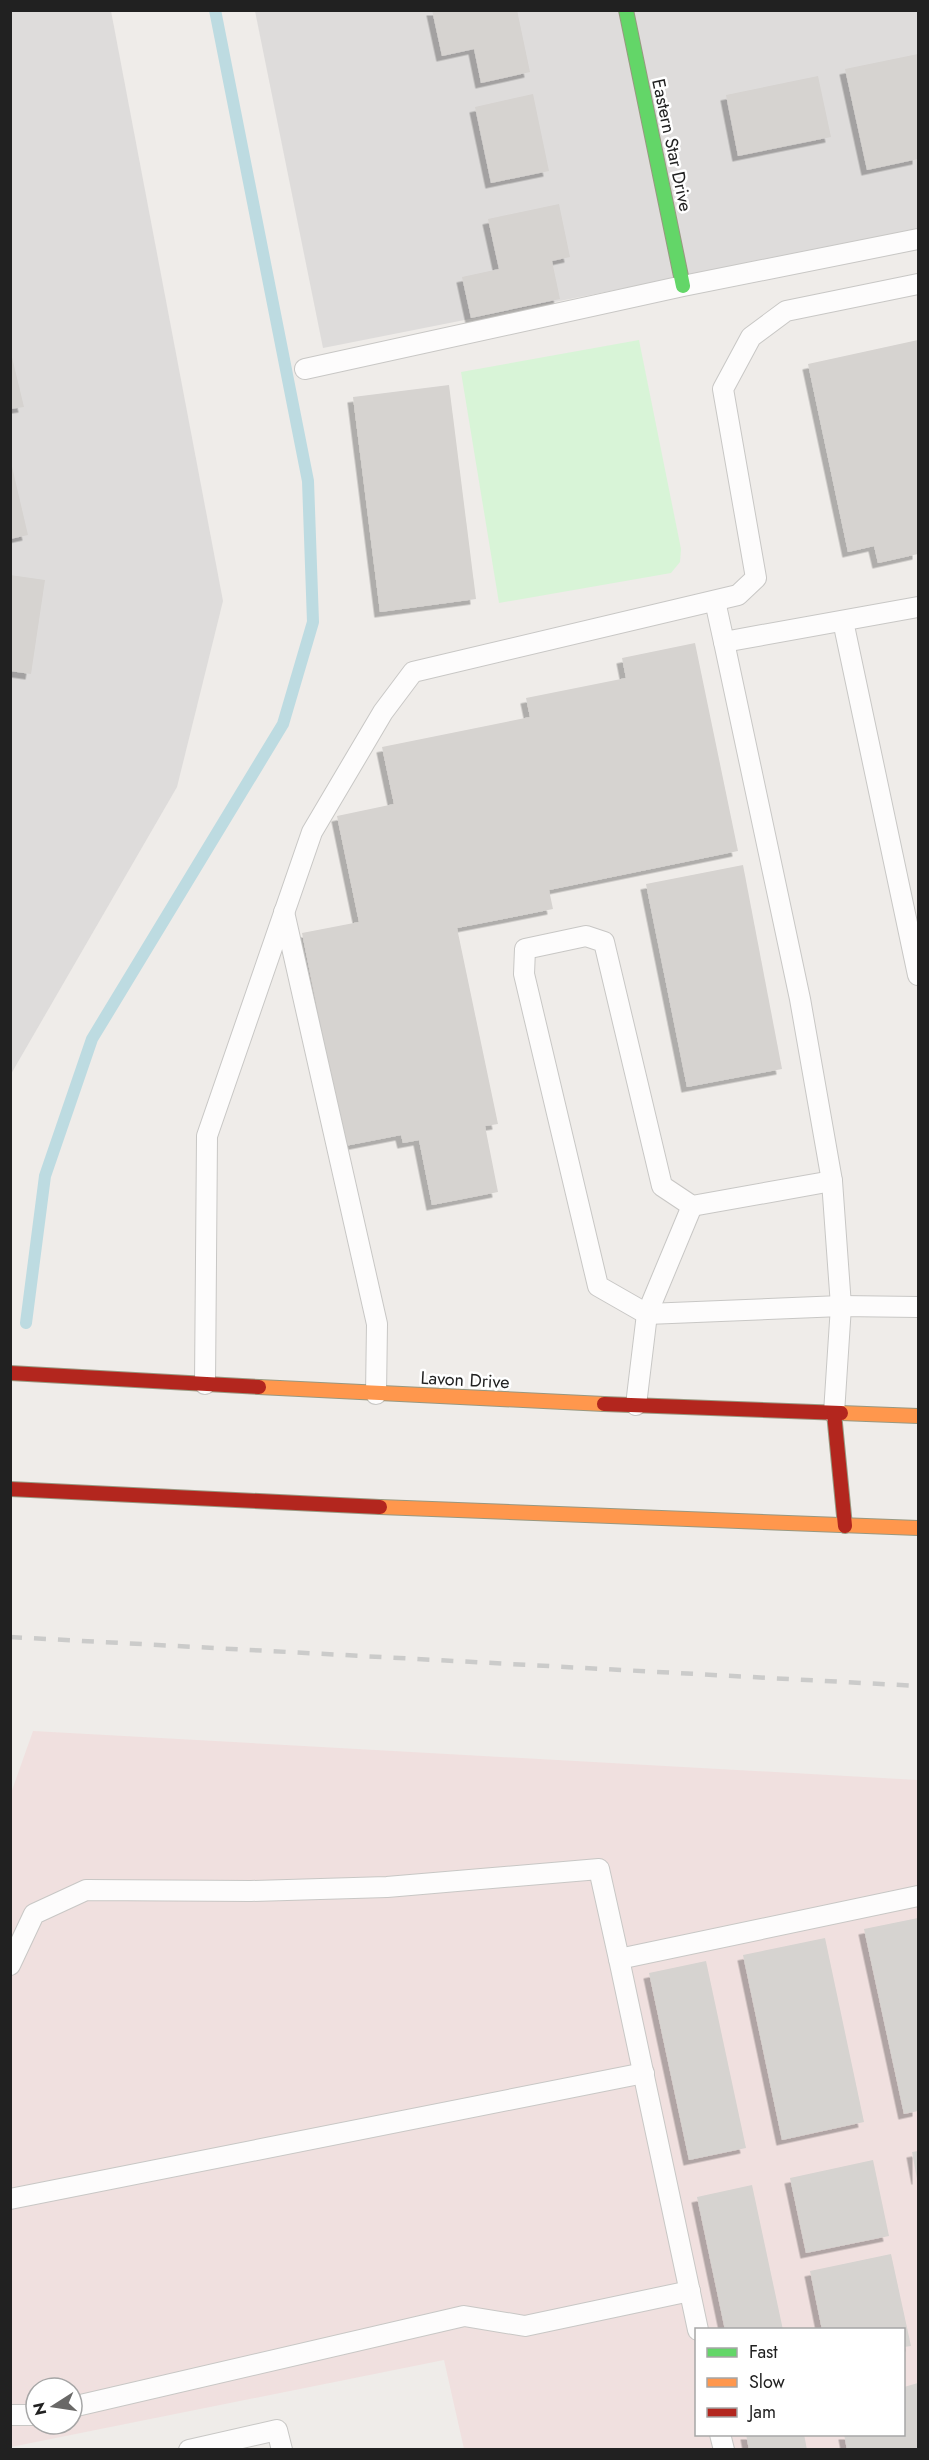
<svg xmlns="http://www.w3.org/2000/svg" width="929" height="2460" viewBox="0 0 929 2460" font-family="Jost,sans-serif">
  <defs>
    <filter id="shadow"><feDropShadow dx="-5.5" dy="5.5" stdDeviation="0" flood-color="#0004"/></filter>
  </defs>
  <rect width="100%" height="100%" fill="#efece9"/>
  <g fill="#dedcdb">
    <path d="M11 11H111L223 601 177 787 11 1074Z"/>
    <path d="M255 11H918V230L323 348Z"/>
  </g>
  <path fill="#f0e0df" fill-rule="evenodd" d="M33 1731 918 1780V2449H464L444 2360 11 2447 10 1796ZM696 2330H904V2434H696ZM36 2388H72V2424H36Z"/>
  <path fill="#d8f4d7" d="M639 340 681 549 680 562 671 573 499 603 461 372Z"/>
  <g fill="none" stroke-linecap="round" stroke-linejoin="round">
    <path stroke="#bddbe1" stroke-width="12" d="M26 1323 45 1176 92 1039 283 724 313 622 308 481 215 10"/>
  </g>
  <g fill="#d6d3d0" filter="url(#shadow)">
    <path d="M432 10H517L530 72 481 83 474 49 442 56Z"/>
    <path d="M918 54V159L867 170 845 69Z"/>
    <path d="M818 76 831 137 738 156 726 95Z"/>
    <path d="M533 94 549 171 491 183 475 107Z"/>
    <path d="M559 204 570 257 552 261 560 299 471 318 462 277 499 269 488 219Z"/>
    <path d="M918 340V554L878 563 874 546 848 552 808 364Z"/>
    <path d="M10 349 24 407 10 409Z"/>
    <path d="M449 385 476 599 380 612 353 397Z"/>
    <path d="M10 458 28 535 10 539Z"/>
    <path d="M10 575 45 580 31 674 10 671Z"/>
    <path d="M695 643 738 851 549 890 553 909 457 928 498 1124 485 1126 498 1192 432 1205 419 1140 403 1143 401 1135 345 1146 302 933 359 922 337 816 394 804 382 747 530 717 526 698 626 678 622 658Z"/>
    <path d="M743 865 782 1069 687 1087 646 884Z"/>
    <path d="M918 1918V2111L904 2114 864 1929Z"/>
    <path d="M825 1938 864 2122 782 2140 743 1955Z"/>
    <path d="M706 1961 746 2148 689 2160 649 1973Z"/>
    <path d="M918 2151V2179H917L912 2152Z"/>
    <path d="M873 2160 889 2236 806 2253 790 2178Z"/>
    <path d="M752 2185 783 2330H725L697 2197Z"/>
    <path d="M891 2254 911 2346 904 2347V2330H822L810 2271Z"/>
    <path d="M918 2383V2450H847L844 2434H904V2387Z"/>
    <path d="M746 2434H804L807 2450H749Z"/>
  </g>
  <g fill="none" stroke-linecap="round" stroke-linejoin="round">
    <g stroke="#c8c7c5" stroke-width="22">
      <g id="lane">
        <path d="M305 369 683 286 918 239"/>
        <path d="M715 601 724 642 918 607"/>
        <path d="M843 621 918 975"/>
        <path d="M724 642 800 999 832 1181 841 1306 834 1413"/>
        <path d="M284 912 377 1324 376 1394"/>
        <path d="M832 1181 692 1206 662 1186 604 942 586 936 525 949 524 974 598 1286 647 1314 841 1306 918 1307"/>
        <path d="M205 1384 207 1136 312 832 383 712 413 672 738 595 756 578 723 389 751 337 786 311 918 284"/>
        <path d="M636 1405 647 1314 692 1206"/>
        <path d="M10 1965 34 1914 86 1890 251 1891 387 1887 599 1869 619 1959"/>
        <path d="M10 2199 644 2073"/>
        <path d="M698 2330 619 1959 918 1896"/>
        <path d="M72 2407 464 2316 525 2326 690 2291"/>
        <path d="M10 2415H36"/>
        <path d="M720 2434 724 2450"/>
        <path d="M189 2450 277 2430 282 2450"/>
      </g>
    </g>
    <g stroke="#989880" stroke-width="16">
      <path id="fast" d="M626 10 683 286"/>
    </g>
    <g stroke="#989880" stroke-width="16">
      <g id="slow">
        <path d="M259 1387 604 1404"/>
        <path d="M841 1413 918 1416"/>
        <path d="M380 1507 918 1528"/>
      </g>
    </g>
    <g stroke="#989880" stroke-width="16">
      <g id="jam">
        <path d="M10 1373 259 1387"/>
        <path d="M604 1404 841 1413"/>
        <path d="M834 1413 845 1526"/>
        <path d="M10 1489 380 1507"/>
      </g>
    </g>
    <use href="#lane" stroke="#fdfcfc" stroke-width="20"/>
    <use href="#fast" stroke="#63d668" stroke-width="14"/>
    <use href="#slow" stroke="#ff974d" stroke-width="14"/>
    <use href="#jam" stroke="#b3261e" stroke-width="14"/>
    <path stroke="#cbcbca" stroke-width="4.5" stroke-dasharray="12 12" stroke-linecap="butt" d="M10 1637 918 1686"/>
  </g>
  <g text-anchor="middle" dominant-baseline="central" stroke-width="5" stroke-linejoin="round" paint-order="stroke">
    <g font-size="18" fill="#212121" stroke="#fff">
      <text transform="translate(672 145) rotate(78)">Eastern Star Drive</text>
      <text transform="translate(465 1380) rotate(3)">Lavon Drive</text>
    </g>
  </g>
  <rect width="929" height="2460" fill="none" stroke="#212121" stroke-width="24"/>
  <rect x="695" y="2328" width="210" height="108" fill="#ffffff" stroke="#a6a6a6" stroke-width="1.5"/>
  <rect x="707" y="2348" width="30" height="9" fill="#63d668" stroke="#a6a6a6" stroke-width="1.5"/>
  <text x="749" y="2358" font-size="18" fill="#212121">Fast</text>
  <rect x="707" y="2378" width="30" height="9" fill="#ff974d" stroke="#a6a6a6" stroke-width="1.5"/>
  <text x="749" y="2388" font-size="18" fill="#212121">Slow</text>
  <rect x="707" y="2408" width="30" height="9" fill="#b3261e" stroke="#a6a6a6" stroke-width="1.5"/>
  <text x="749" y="2418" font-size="18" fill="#212121">Jam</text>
  <g transform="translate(54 2406) rotate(258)"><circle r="28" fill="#ffffff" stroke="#a6a6a6" stroke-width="1.5"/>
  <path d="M0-4.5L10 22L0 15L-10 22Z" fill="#696867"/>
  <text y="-9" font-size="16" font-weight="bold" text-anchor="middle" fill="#212121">N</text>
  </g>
</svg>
